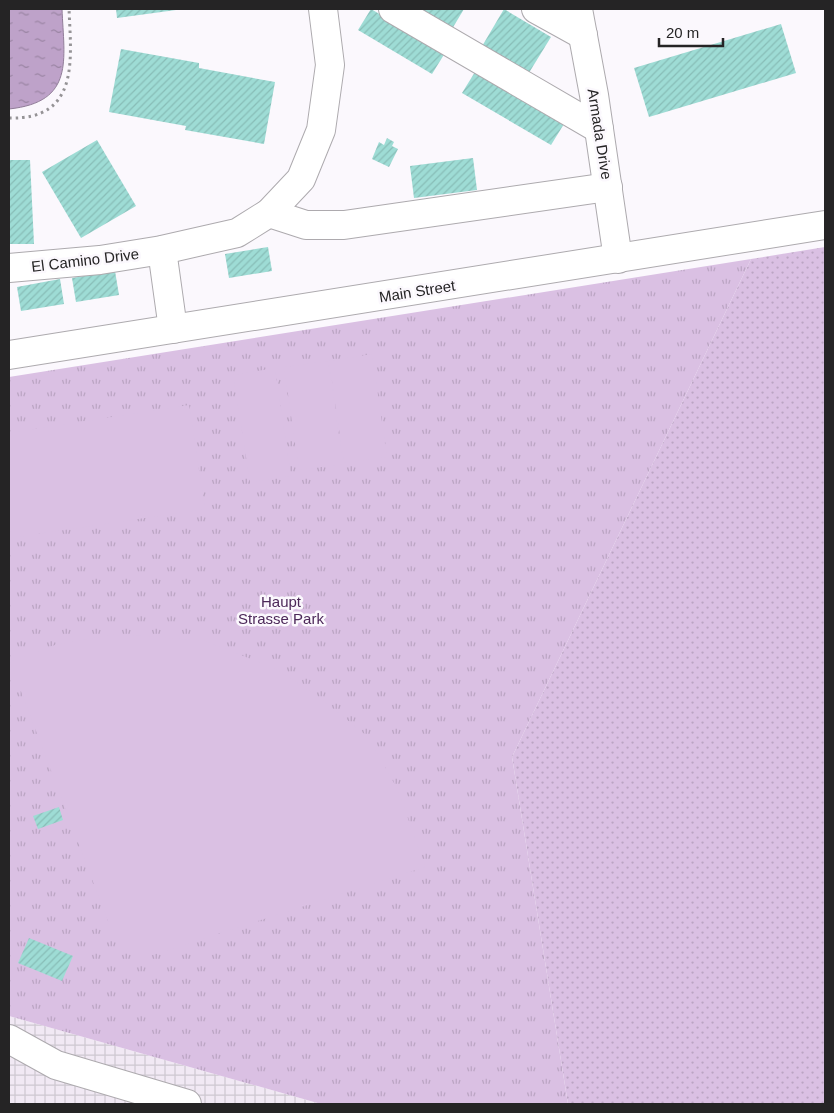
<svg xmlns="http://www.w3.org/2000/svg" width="834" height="1113" viewBox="0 0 834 1113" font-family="Arial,sans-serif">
  <defs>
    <pattern id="industrial-grid" width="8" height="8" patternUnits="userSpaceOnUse" patternTransform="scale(1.25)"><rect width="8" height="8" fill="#f1e9f4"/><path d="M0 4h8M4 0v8" fill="none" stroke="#cec8d1"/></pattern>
    <pattern id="grass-dots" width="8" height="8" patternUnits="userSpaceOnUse" patternTransform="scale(1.25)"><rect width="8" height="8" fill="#dac0e3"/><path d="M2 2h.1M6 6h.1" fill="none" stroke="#bba5c3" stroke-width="1.8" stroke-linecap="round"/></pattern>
    <pattern id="park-tufts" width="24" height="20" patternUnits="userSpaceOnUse" patternTransform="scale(1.25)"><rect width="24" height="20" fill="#dac0e3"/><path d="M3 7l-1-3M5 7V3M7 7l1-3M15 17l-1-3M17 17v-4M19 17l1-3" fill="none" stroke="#bba5c3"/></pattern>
    <pattern id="water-ripples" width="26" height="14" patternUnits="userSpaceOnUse" patternTransform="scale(1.25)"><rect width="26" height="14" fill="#bea2c9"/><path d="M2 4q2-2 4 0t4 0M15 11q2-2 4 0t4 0" fill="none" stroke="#9a84a3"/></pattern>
    <pattern id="building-hatch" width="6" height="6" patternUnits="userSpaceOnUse" patternTransform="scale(1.25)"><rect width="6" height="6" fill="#9edcd5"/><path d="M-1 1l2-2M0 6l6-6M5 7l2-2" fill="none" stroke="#88bdb7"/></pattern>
  </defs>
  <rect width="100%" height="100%" fill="#fbf8fd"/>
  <path fill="url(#industrial-grid)" d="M9 1016 321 1104H9Z"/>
  <path fill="url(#grass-dots)" d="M825 247V1104H568L512 757 751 259Z"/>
  <path fill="url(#park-tufts)" d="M751 259 512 757 568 1104H321L9 1016V377Z"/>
  <g fill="#dac0e3">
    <path d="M372 354 387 457 344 463 329 361Z"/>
    <path d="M328 361 343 464 299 470 284 367Z"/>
    <path d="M275 368 291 476 250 482 233 375Z"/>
    <path d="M189 405 205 509 11 538 9 524V433Z"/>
    <path d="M117 634 205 641 276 669 319 697 368 737 398 790 425 867 140 959 118 948 10 662 55 645Z"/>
  </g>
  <path fill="url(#water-ripples)" stroke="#907c98" d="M9 9H62C64 60 75 102 9 109Z"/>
  <g fill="url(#building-hatch)">
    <path d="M116 9H176V10L117 18Z"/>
    <path d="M371 9 445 53 432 74 358 30Z"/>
    <path d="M416 9H464L452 29Z"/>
    <path d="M504 9 551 37 527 76 481 48Z"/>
    <path d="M781 24 796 73 649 117 634 68Z"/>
    <path d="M121 49 199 63V68L275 82 264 144 185 130 186 126 109 112Z"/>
    <path d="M475 72 564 124 551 145 462 93Z"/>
    <path d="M387 138 394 142 392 146 398 149 389 167 372 159 379 142 384 145Z"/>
    <path d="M97 140 136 206 81 238 42 172Z"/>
    <path d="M473 158 477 190 414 198 410 166Z"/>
    <path d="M9 160H30L34 244H9Z"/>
    <path d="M268 247 272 271 229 278 225 254Z"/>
    <path d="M115 271 119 295 76 302 72 278Z"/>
    <path d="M60 279 64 304 21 311 17 287Z"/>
    <path d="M59 807 63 820 38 829 33 816Z"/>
    <path d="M29 938 73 956 62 981 18 963Z"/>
  </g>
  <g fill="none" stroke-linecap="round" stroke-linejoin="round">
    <g stroke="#adaaae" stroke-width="30">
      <g id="minor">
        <path d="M393 9 599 129"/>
        <path d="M536 9 583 35"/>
        <path d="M578 9 594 95 618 259"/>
        <path d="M269 213 306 225H344L608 187"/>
        <path d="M162 250 173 329"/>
        <path d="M9 268 100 260 162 250 237 233 269 213 301 179 321 130 330 65 323 9"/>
        <path d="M9 355 825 225"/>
        <path d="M9 1039 56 1065 187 1104"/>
      </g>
    </g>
    <path stroke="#959396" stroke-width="3" stroke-dasharray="2.5 4" stroke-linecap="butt" d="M9 118C80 120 71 59 69 9"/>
    <use href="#minor" stroke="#fff" stroke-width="28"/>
  </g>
  <g text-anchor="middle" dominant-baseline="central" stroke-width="5" stroke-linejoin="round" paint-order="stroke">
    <g font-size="15" fill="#252425" stroke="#fbf8fd">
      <text transform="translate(600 134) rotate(81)">Armada Drive</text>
      <text transform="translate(85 260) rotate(-7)">El Camino Drive</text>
      <text transform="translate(417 291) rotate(-9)">Main Street</text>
    </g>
    <g font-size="15" fill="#4c2859" stroke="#fbf8fd">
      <text x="281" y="601">Haupt<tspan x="281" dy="17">Strasse Park</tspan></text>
    </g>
  </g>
  <rect width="834" height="1113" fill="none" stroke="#252425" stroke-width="20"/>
  <path d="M659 38v8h64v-8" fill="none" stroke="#252425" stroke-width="2.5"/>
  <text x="666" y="38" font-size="15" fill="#252425" stroke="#fbf8fd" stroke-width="4" paint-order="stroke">20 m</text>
</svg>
